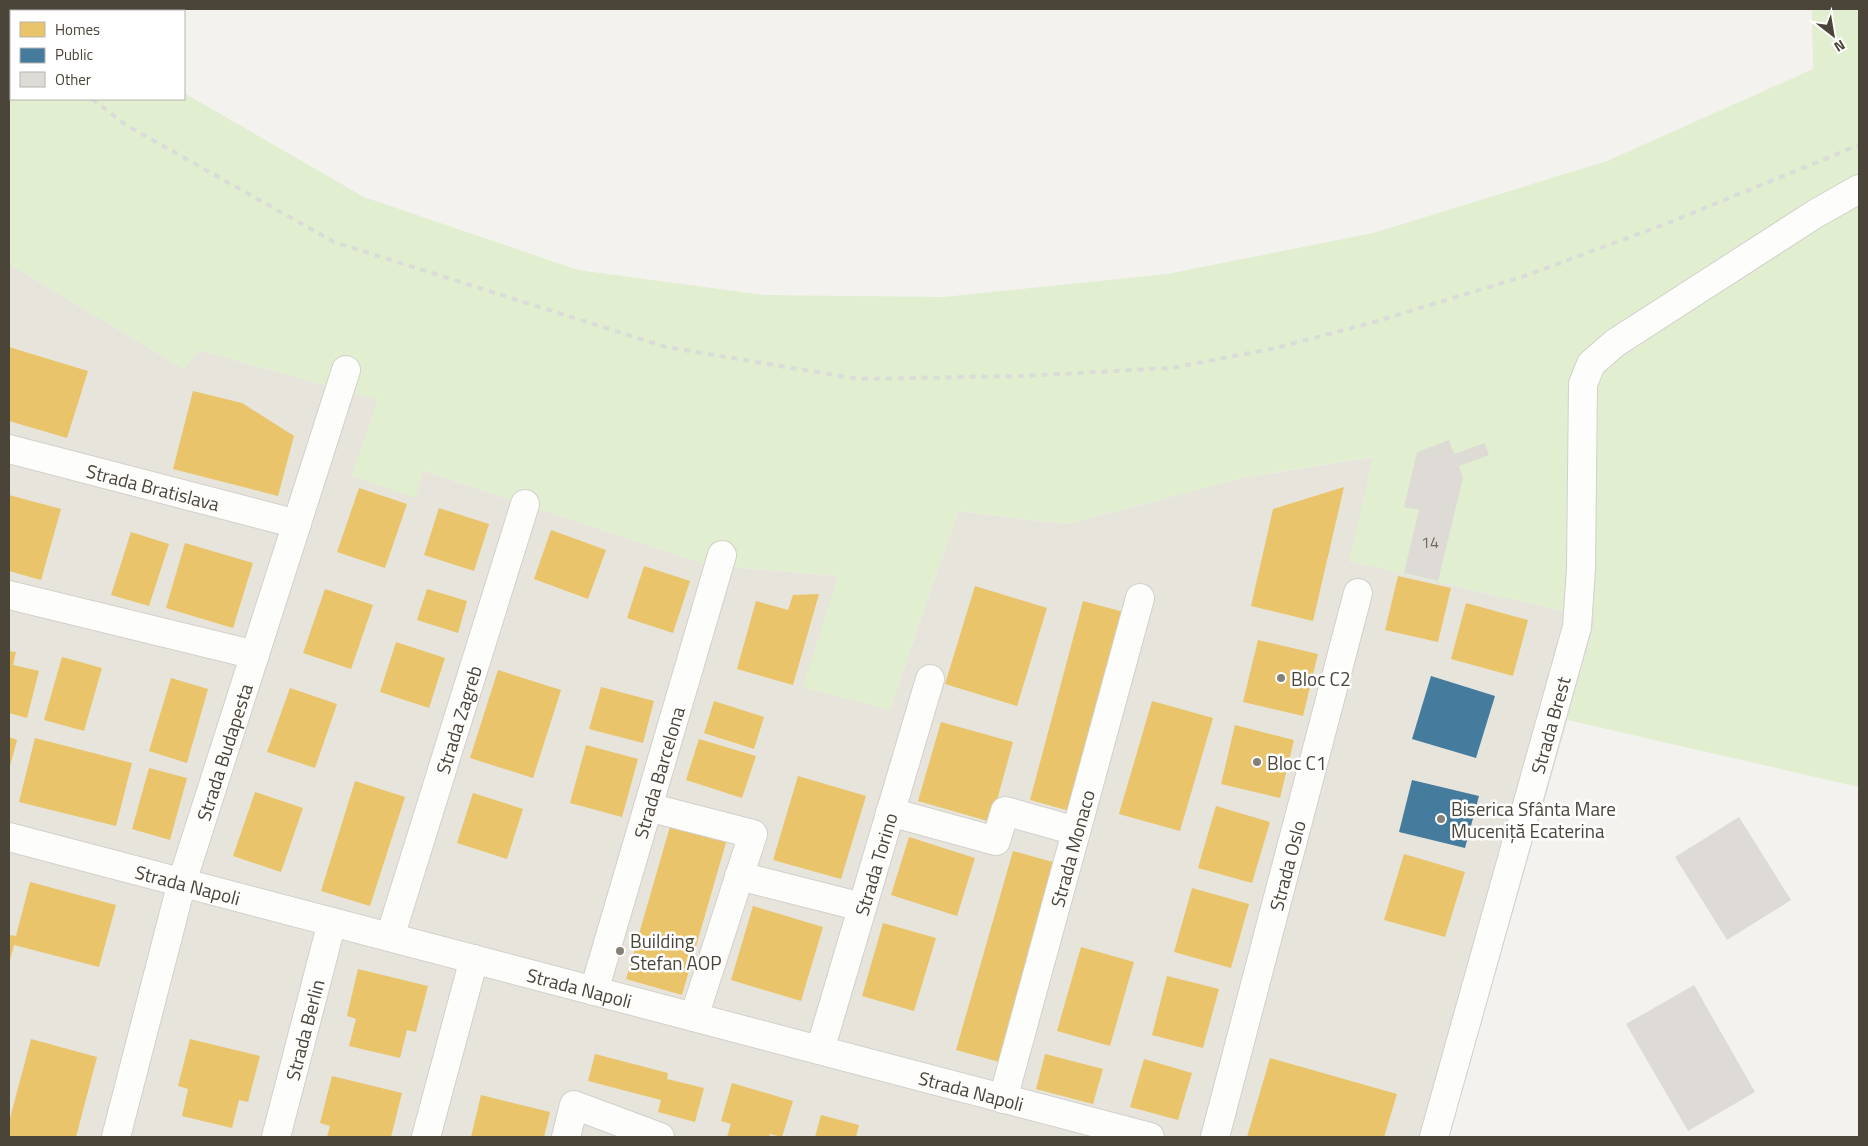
<svg xmlns="http://www.w3.org/2000/svg" width="1868" height="1146" viewBox="0 0 1868 1146" font-family="'Titillium Web',sans-serif">
  <rect width="100%" height="100%" fill="#f4f2ee"/>
  <path fill="#e7e4dc" d="M9 264 184 369 199 350 378 400 352 476 424 471 708 565 838 576 804 687 890 710 958 511 1066 524 1247 477 1374 457 1349 561 1596 619 1449 1137H9Z"/>
  <path fill="#e1eecf" d="M9 9H73L76 11H11V99H184V93L364 197 578 270 764 295 944 297 1167 274 1373 233 1607 161 1813 69 1812 9H1859V787L1567 720 1596 619 1349 561 1373 457 1247 477 1066 524 958 511 890 710 803 687 838 576 708 565 424 471 415 498 351 476 378 400 199 350 184 369 9 264Z"/>
  <g fill="#e9c46a">
    <path d="M9 347 88 371 67 438 9 421Z"/>
    <path d="M193 391 242 403 294 436 278 496 173 469Z"/>
    <path d="M1344 487 1313 621 1251 606 1273 509Z"/>
    <path d="M359 488 407 504 385 568 337 552Z"/>
    <path d="M9 495 61 509 41 580 9 571Z"/>
    <path d="M439 508 489 524 474 571 424 555Z"/>
    <path d="M551 530 606 550 588 599 534 579Z"/>
    <path d="M131 532 169 544 149 606 111 595Z"/>
    <path d="M185 543 253 563 233 628 166 608Z"/>
    <path d="M644 566 690 581 673 633 627 618Z"/>
    <path d="M1398 576 1451 588 1438 642 1385 630Z"/>
    <path d="M975 586 1047 608 1017 706 945 684Z"/>
    <path d="M325 589 373 605 351 669 303 653Z"/>
    <path d="M427 589 467 601 458 633 417 620Z"/>
    <path d="M819 594 793 685 737 669 756 601 788 610 793 595Z"/>
    <path d="M1083 601 1131 614 1077 813 1030 800Z"/>
    <path d="M1466 603 1528 620 1513 676 1451 659Z"/>
    <path d="M1258 640 1318 654 1303 716 1243 702Z"/>
    <path d="M396 642 445 658 429 708 380 692Z"/>
    <path d="M9 651 16 652 13 665 39 671 27 718 9 713Z"/>
    <path d="M62 657 102 668 84 731 44 720Z"/>
    <path d="M498 670 561 690 533 778 470 758Z"/>
    <path d="M171 678 208 689 187 763 149 751Z"/>
    <path d="M601 687 654 701 643 743 589 729Z"/>
    <path d="M290 688 337 704 315 768 267 752Z"/>
    <path d="M714 701 764 717 754 749 704 733Z"/>
    <path d="M1152 701 1213 718 1180 831 1119 814Z"/>
    <path d="M941 722 1013 742 991 822 918 801Z"/>
    <path d="M1235 725 1294 740 1280 798 1221 784Z"/>
    <path d="M9 737 17 740 9 770Z"/>
    <path d="M35 738 132 763 116 826 19 802Z"/>
    <path d="M699 739 756 756 742 798 686 780Z"/>
    <path d="M586 745 638 759 622 817 570 803Z"/>
    <path d="M149 768 187 778 170 840 132 829Z"/>
    <path d="M798 776 866 796 841 879 773 860Z"/>
    <path d="M355 781 405 797 370 906 321 891Z"/>
    <path d="M255 792 303 808 281 872 233 856Z"/>
    <path d="M473 793 523 809 507 859 457 843Z"/>
    <path d="M1216 806 1270 822 1252 883 1198 868Z"/>
    <path d="M671 823 727 839 682 995 626 979Z"/>
    <path d="M909 837 975 858 957 916 891 895Z"/>
    <path d="M1013 851 1060 864 1003 1063 956 1050Z"/>
    <path d="M1404 854 1465 872 1445 937 1384 920Z"/>
    <path d="M30 882 116 905 99 967 14 945 9 964V935L16 936Z"/>
    <path d="M1192 888 1249 904 1231 968 1174 952Z"/>
    <path d="M753 906 823 927 801 1001 731 980Z"/>
    <path d="M883 923 936 938 914 1011 862 996Z"/>
    <path d="M1081 947 1134 962 1110 1046 1057 1031Z"/>
    <path d="M358 969 428 986 416 1032 407 1030 400 1058 349 1046 356 1019 347 1016Z"/>
    <path d="M1167 976 1219 989 1203 1048 1152 1035Z"/>
    <path d="M31 1039 97 1057 76 1137H9V1122Z"/>
    <path d="M190 1039 260 1056 248 1102 239 1100 232 1128 182 1116 188 1089 178 1086Z"/>
    <path d="M595 1054 668 1073 667 1079 704 1088 695 1122 658 1112 661 1100 588 1081Z"/>
    <path d="M1045 1054 1103 1069 1093 1104 1036 1089Z"/>
    <path d="M1270 1058 1397 1094 1384 1137H1247Z"/>
    <path d="M1144 1059 1192 1073 1178 1120 1130 1107Z"/>
    <path d="M332 1076 402 1093 391 1137H327L330 1126 320 1123Z"/>
    <path d="M732 1083 793 1101 782 1137 770 1134 769 1137H727L731 1124 721 1121Z"/>
    <path d="M481 1095 550 1112 544 1137H471Z"/>
    <path d="M821 1115 859 1125 856 1137H815Z"/>
  </g>
  <g fill="#457b9d">
    <path d="M1431 676 1495 696 1476 758 1412 739Z"/>
    <path d="M1412 780 1479 796 1465 848 1399 832Z"/>
  </g>
  <g fill="#dedbd6">
    <path d="M1449 440 1454 454 1485 443 1489 455 1459 466 1463 478 1438 581 1404 573 1419 510 1404 507 1417 452Z"/>
    <path d="M1739 817 1791 900 1727 940 1675 857Z"/>
    <path d="M1694 985 1755 1092 1688 1131 1626 1024Z"/>
  </g>
  <g fill="none" stroke-linecap="round" stroke-linejoin="round">
    <g stroke="#d2d0cb" stroke-width="30">
      <g id="minor">
        <path d="M9 82 11 83"/>
        <path id="s1" d="M9 449 297 524"/>
        <path d="M9 595 255 655"/>
        <path d="M648 807 753 834 694 1017"/>
        <path d="M890 812 996 841 1005 811 1076 831"/>
        <path id="s2" d="M9 837 1150 1137"/>
        <path d="M739 876 862 907"/>
        <path id="s3" d="M390 937 525 504"/>
        <path id="s4" d="M594 991 722 555"/>
        <path id="s5" d="M820 1050 930 679"/>
        <path id="s6" d="M1003 1099 1140 598"/>
        <path id="s7" d="M116 1137 182 882 346 370"/>
        <path id="s8" d="M276 1137 332 922"/>
        <path d="M426 1137 474 959"/>
        <path d="M566 1137 574 1105 660 1137"/>
        <path id="s9" d="M1215 1137 1358 593"/>
        <path id="s10" d="M1434 1137 1577 627 1581 569 1583 384 1591 364 1615 343 1815 214 1859 189"/>
      </g>
    </g>
    <use href="#minor" stroke="#fdfdfc" stroke-width="28"/>
    <g stroke="#dbdbda" stroke-width="4" stroke-dasharray="6 6" stroke-linecap="butt">
      <path d="M9 33 11 35"/>
      <path d="M92 99 126 125 334 242 666 347 859 379 1022 376 1171 368 1276 348 1374 322 1522 277 1668 223 1859 145"/>
    </g>
  </g>
  <g fill="#868178" stroke="#fff" stroke-width="2">
    <circle cx="1281" cy="678" r="5"/>
    <circle cx="1257" cy="762" r="5"/>
    <circle cx="1441" cy="819" r="5"/>
    <circle cx="620" cy="951" r="5"/>
  </g>
  <g text-anchor="middle" dominant-baseline="central" stroke-width="5" stroke-linejoin="round" paint-order="stroke">
    <g font-size="16" fill="#706a61">
      <text x="1430" y="542">14</text>
    </g>
    <g font-size="19" fill="#4b4439" stroke="#fff">
      <text stroke="none"><textPath href="#s1" startOffset="149">Strada Bratislava</textPath></text>
      <text stroke="none"><textPath href="#s3" startOffset="228">Strada Zagreb</textPath></text>
      <text stroke="none"><textPath href="#s10" startOffset="428">Strada Brest</textPath></text>
      <text stroke="none"><textPath href="#s7" startOffset="400">Strada Budapesta</textPath></text>
      <text stroke="none"><textPath href="#s4" startOffset="228">Strada Barcelona</textPath></text>
      <text stroke="none"><textPath href="#s6" startOffset="260">Strada Monaco</textPath></text>
      <text stroke="none"><textPath href="#s5" startOffset="194">Strada Torino</textPath></text>
      <text stroke="none"><textPath href="#s9" startOffset="281">Strada Oslo</textPath></text>
      <text stroke="none"><textPath href="#s2" startOffset="185">Strada Napoli</textPath></text>
      <text stroke="none"><textPath href="#s2" startOffset="590">Strada Napoli</textPath></text>
      <text stroke="none"><textPath href="#s8" startOffset="111">Strada Berlin</textPath></text>
      <text stroke="none"><textPath href="#s2" startOffset="995">Strada Napoli</textPath></text>
    </g>
    <g font-size="19" fill="#4b4439" stroke="#fff" text-anchor="start">
      <text x="1291" y="678">Bloc C2</text>
      <text x="1267" y="762">Bloc C1</text>
      <text x="1451" y="808">Biserica Sfânta Mare<tspan x="1451" dy="22">Muceniță Ecaterina</tspan></text>
      <text x="630" y="940">Building<tspan x="630" dy="22">Stefan AOP</tspan></text>
    </g>
  </g>
  <rect width="1868" height="1146" fill="none" stroke="#4b4439" stroke-width="20"/>
  <rect x="10" y="10" width="175" height="90" fill="#ffffff" stroke="#b7b4b0"/>
  <rect x="20" y="22" width="25" height="15" fill="#e9c46a" stroke="#b7b4b0"/>
  <text x="55" y="35" font-size="15" fill="#4b4439">Homes</text>
  <rect x="20" y="48" width="25" height="15" fill="#457b9d" stroke="#b7b4b0"/>
  <text x="55" y="60" font-size="15" fill="#4b4439">Public</text>
  <rect x="20" y="72" width="25" height="15" fill="#dedbd6" stroke="#b7b4b0"/>
  <text x="55" y="85" font-size="15" fill="#4b4439">Other</text>
  <g transform="translate(1833 35) rotate(149)" stroke="#ffffff" stroke-width="4" paint-order="stroke">
  <path d="M0-4L9 19L0 12L-9 19Z" fill="#4b4439"/>
  <text y="-8" font-size="14" font-weight="bold" text-anchor="middle" fill="#4b4439">N</text>
  </g>
</svg>
